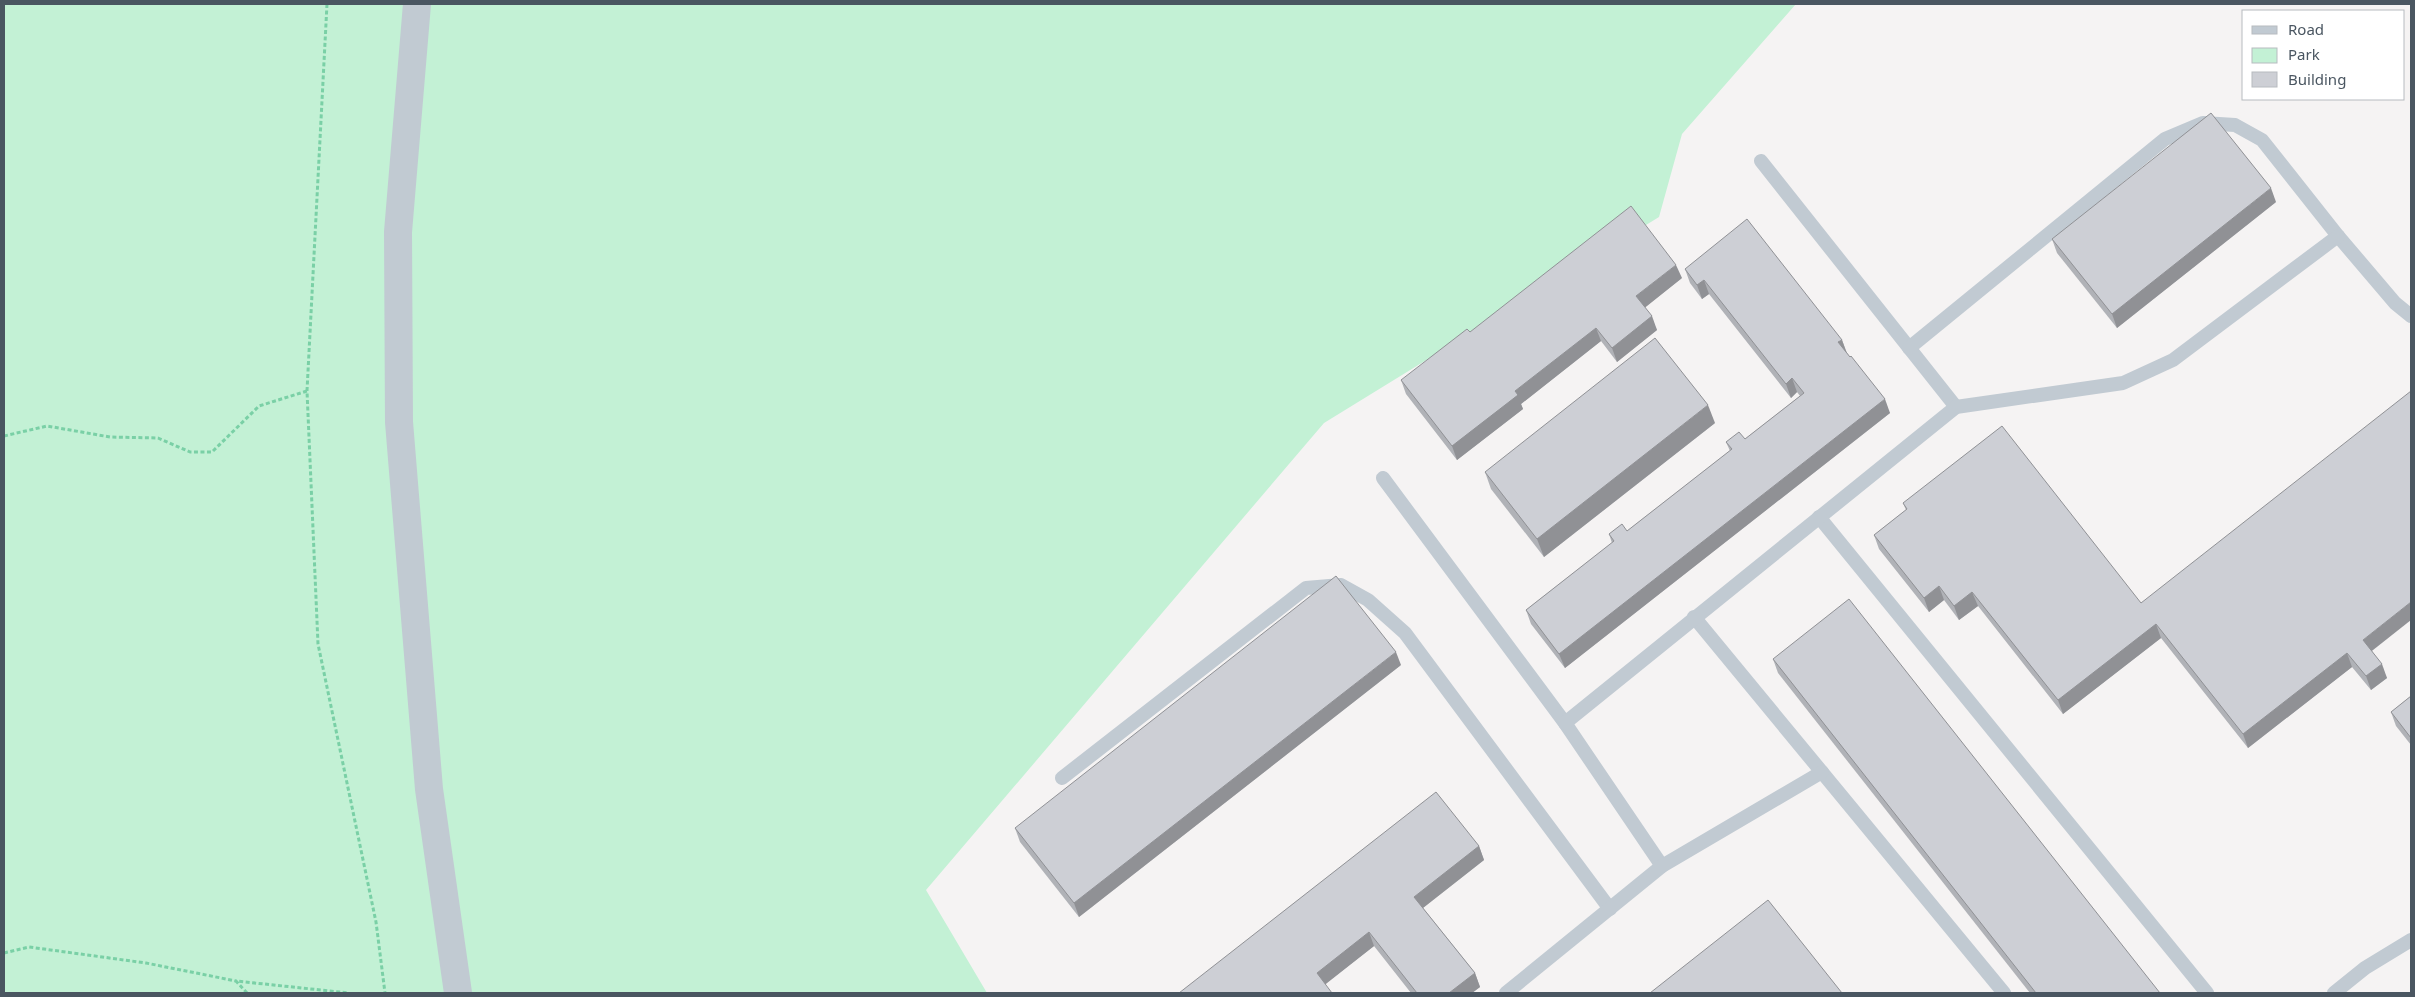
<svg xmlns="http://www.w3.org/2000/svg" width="2415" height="997" viewBox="0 0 2415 997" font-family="'Noto Sans',sans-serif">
  <rect width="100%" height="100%" fill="#f5f3f3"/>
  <path fill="#c3f1d5" d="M4 4H1796L1682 134 1659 217 1324 423 926 890 987 993H4Z"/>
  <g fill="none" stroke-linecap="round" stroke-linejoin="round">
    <g stroke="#7ad0a6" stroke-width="3" stroke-dasharray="4 2.5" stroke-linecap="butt">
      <path d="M327 4 307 391 318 644 376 922 385 993"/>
      <path d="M4 436 47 426 110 437 158 438 190 452H212L259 406 307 391"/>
      <path d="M4 953 29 947 146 963 236 981"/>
      <path d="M247 993 236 981 349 993"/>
    </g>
    <g stroke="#c1cad2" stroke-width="14">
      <path d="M1761 161 1956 407"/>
      <path d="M1909 348 2165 139 2203 123 2235 125 2262 140 2338 236 2395 303 2411 316"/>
      <path d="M1383 478 1565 723 1662 866"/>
      <path d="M1819 517 2207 993"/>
      <path d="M1694 617 2004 993"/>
      <path d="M1565 723 1956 407 2123 383 2173 360 2338 236"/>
      <path d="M1062 778 1306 588 1341 585 1368 600 1405 633 1610 909"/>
      <path d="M1506 993 1662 866 1822 772"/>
      <path d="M2334 993 2365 968 2411 940"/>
    </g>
    <path stroke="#c1cad2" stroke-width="28" d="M417 4 398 232 399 422 429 789 458 993"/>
  </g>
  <g fill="#b0b2b7">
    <path d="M2276 202 2117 328 2057 253 2052 239Z"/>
    <path d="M1685 269 1842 340 1847 353 1890 413 1565 668 1531 624 1526 610 1612 543 1609 534 1627 531 1730 451 1726 442 1745 439 1800 396 1797 392 1791 398 1709 294 1702 299 1690 283Z"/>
    <path d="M1682 278 1645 307 1657 330 1617 362 1601 341 1521 404 1523 409 1457 460 1406 394 1401 380Z"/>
    <path d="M1715 423 1544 557 1491 489 1485 472Z"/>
    <path d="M1903 503 2141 603 2372 651 2387 678 2371 690 2352 667 2248 748 2161 638 2063 714 1978 606 1959 620 1944 600 1929 612 1879 549 1874 535 1906 510Z"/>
    <path d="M1773 659 2160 993H2030L1778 673Z"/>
    <path d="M1401 665 1079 917 1020 842 1015 828Z"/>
    <path d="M2411 696V745L2396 726 2391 712Z"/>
    <path d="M1479 846 1484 860 1423 908 1475 973 1480 987 1472 993H1411L1374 946 1325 984 1179 993Z"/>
  </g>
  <g fill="#909195">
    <path d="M2271 188 2276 202 2117 328 2112 314Z"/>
    <path d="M1676 265 1682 278 1642 310 1636 296Z"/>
    <path d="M1704 280 1709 294 1702 299 1697 285Z"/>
    <path d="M1652 316 1657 330 1617 362 1612 348Z"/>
    <path d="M1596 328 1601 341 1521 404 1523 409 1457 460 1452 446 1515 391Z"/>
    <path d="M1842 340 1847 354 1838 342Z"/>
    <path d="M1792 378 1797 392 1791 398 1786 384Z"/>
    <path d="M1885 399 1890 413 1565 668 1559 654Z"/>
    <path d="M1708 405 1715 423 1544 557 1537 539Z"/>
    <path d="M1939 586 1944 600 1929 612 1924 598Z"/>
    <path d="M1972 592 1978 606 1959 620 1954 606Z"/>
    <path d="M2411 602V620L2368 654 2363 640Z"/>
    <path d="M2156 624 2161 638 2063 714 2058 700Z"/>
    <path d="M1396 652 1401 665 1079 917 1074 903Z"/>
    <path d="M2347 653 2352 667 2248 748 2243 734Z"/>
    <path d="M2382 664 2387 678 2371 690 2366 676Z"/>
    <path d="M1479 846 1484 860 1419 911 1414 897Z"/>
    <path d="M1369 932 1374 946 1322 987 1317 973Z"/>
    <path d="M1475 973 1480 987 1472 993H1449Z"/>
  </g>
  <g fill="#cdcfd5" stroke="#909195">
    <path d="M2211 113 2271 188 2112 314 2052 239Z"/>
    <path d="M1631 206 1676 265 1636 296 1652 316 1612 348 1596 328 1515 391 1518 395 1452 446 1401 380 1467 329 1470 332Z"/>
    <path d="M1747 219 1842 340 1838 342 1850 357 1851 356 1885 399 1559 654 1526 610 1614 541 1609 534 1622 524 1627 531 1732 449 1726 442 1739 432 1745 439 1804 393 1792 378 1786 384 1704 280 1697 285 1685 269Z"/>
    <path d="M1655 338 1708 405 1537 539 1485 472Z"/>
    <path d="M2411 391V602L2363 640 2382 664 2366 676 2347 653 2243 734 2156 624 2058 700 1972 592 1954 606 1939 586 1924 598 1874 535 1907 509 1903 503 2002 426 2141 603Z"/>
    <path d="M1336 576 1396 652 1074 903 1015 828Z"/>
    <path d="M1849 599 2160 993H2036L1773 659Z"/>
    <path d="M2411 696V738L2391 712Z"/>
    <path d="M1436 792 1479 846 1414 897 1475 973 1449 993H1417L1369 932 1317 973 1332 993H1179Z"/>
    <path d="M1768 900 1842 993H1650Z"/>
  </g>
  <rect width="2415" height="997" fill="none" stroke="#4a5661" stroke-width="10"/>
  <rect x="2242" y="10" width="162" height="90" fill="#ffffff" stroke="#b7bbc0"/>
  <rect x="2252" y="26" width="25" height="8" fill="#c1cad2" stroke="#b7bbc0"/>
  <text x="2288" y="35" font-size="15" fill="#4a5661">Road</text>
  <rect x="2252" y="48" width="25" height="15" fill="#c3f1d5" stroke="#b7bbc0"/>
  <text x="2288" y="60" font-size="15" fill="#4a5661">Park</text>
  <rect x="2252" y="72" width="25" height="15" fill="#cdcfd5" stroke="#b7bbc0"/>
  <text x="2288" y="85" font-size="15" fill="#4a5661">Building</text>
</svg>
